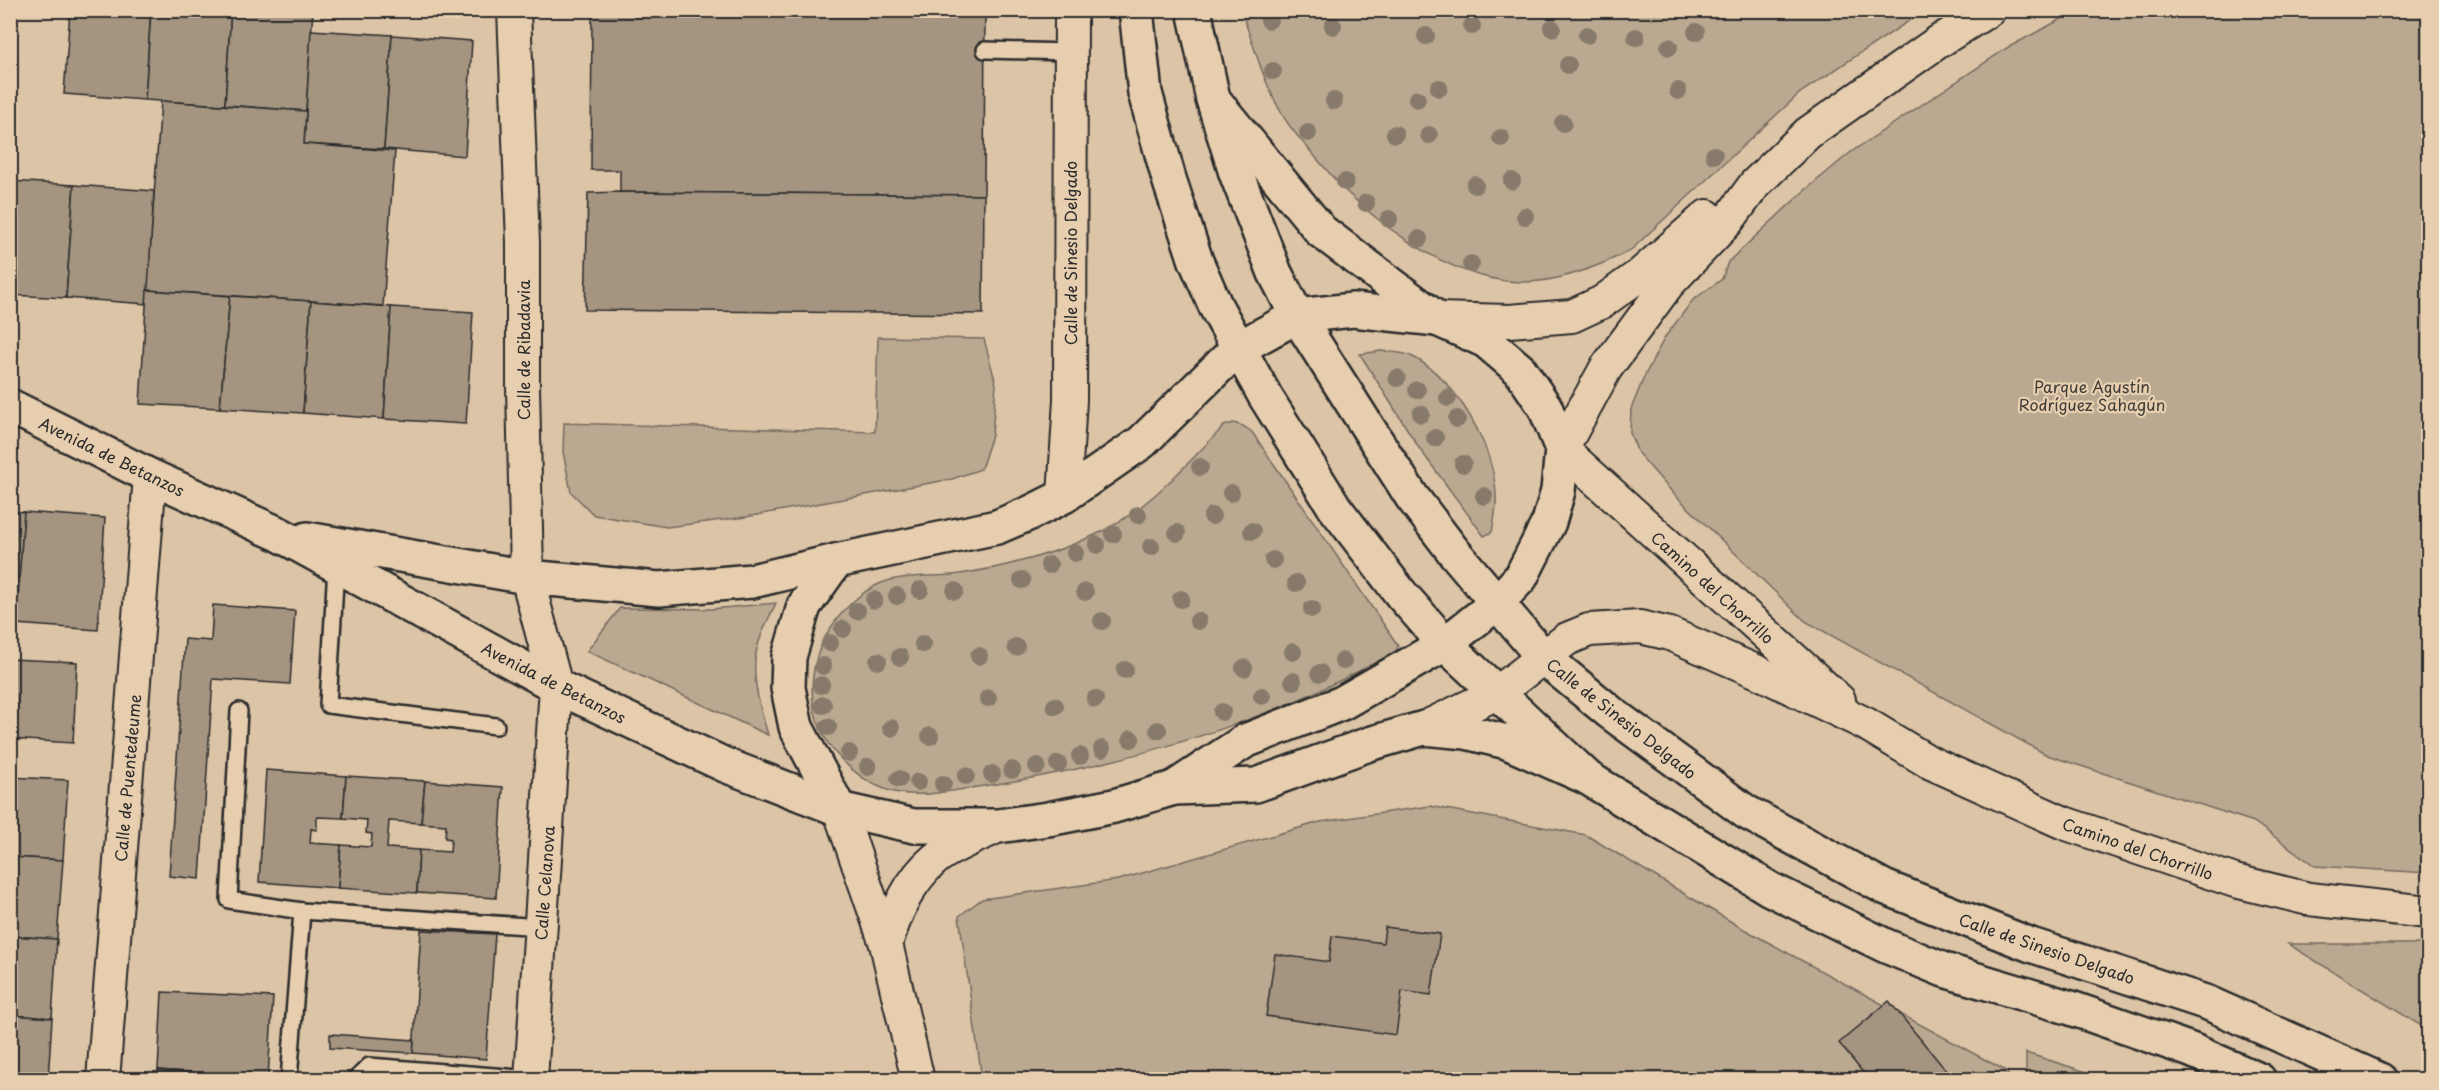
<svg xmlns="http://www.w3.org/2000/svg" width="2439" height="1090" viewBox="0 0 2439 1090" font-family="'Playpen Sans',sans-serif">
  <rect width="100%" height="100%" fill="#dcc4a7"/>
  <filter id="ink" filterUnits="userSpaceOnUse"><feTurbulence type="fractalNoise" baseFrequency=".0167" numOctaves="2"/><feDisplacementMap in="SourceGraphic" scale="12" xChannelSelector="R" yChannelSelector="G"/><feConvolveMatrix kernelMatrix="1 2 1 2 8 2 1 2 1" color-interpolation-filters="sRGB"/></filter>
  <g filter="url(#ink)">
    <g fill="#bba890" stroke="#736a5e" stroke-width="1.5">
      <path d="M1241 11V10L1924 11 1800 93 1631 250C1598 267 1560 282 1523 282 1460 282 1395 237 1351 196 1339 185 1328 171 1317 159 1305 144 1290 130 1281 112 1263 82 1254 44 1241 11Z"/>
      <path d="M2073 11H2428V873L2315 866 2254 822 2047 755 1805 621 1672 492 1638 453 1630 433 1631 409 1645 375 1665 337 1693 300 1722 279 1728 262 1803 192 1851 152 2007 48 2065 17Z"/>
      <path d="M878 337 984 339 996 384 992 435 981 469 952 479 746 517 667 527 594 515 571 492 563 452 564 423 875 432Z"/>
      <path d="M1381 351C1392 352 1404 352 1413 357 1457 380 1494 447 1496 495 1497 508 1494 520 1492 532L1484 536 1419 448 1360 354Z"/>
      <path d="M1233 423 1243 426 1252 432 1395 641 1398 646 1396 651C1379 662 1360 670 1343 679 1235 733 1096 770 977 787 950 791 920 798 894 792 865 785 834 758 822 732 806 700 810 659 830 629 841 612 858 594 877 585 902 573 933 578 960 574 1006 567 1055 554 1097 534 1148 510 1186 465 1224 426Z"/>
      <path d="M776 603C768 620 757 640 755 660 753 685 761 711 768 735L587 651 620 608 711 609Z"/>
      <path d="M1430 806 1586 835 1740 927 2008 1072V1079H982L959 916 982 899 1118 880 1320 822Z"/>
      <path d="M2288 944H2428V1030Z"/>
      <path d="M2026 1053 2109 1079H2026Z"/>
    </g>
    <g fill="#a49480" stroke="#2b2b2b" stroke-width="1.5">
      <path d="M70 10H151L145 100 64 94Z"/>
      <path d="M151 10H231L225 105 145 100Z"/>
      <path d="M231 10H313L306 111 225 105Z"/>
      <path d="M592 10H985L984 195 620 192V170H591Z"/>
      <path d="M311 30 392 35 384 149 304 144Z"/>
      <path d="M392 35 472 41 465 156 384 149Z"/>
      <path d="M161 101 306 111 304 144 395 151 383 306 147 290Z"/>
      <path d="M10 181 74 185 66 298 10 295Z"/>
      <path d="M74 185 154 191 147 304 66 298Z"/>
      <path d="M620 192 984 195 983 314 585 310 588 193Z"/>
      <path d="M147 290 230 296 220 408 140 404Z"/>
      <path d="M230 296 311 301 303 413 220 408Z"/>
      <path d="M311 301 391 307 384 419 303 413Z"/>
      <path d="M391 307 473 312 466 424 384 419Z"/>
      <path d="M10 511 24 512 16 624H10Z"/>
      <path d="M24 512 105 518 98 630 16 624Z"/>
      <path d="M213 605 295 611 290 684 213 679 200 879 169 876 185 639 211 641Z"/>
      <path d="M10 659 77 662 73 743 10 739Z"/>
      <path d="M266 770 346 776 343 818 317 817V830L311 829 310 843 341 845 338 888 259 882Z"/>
      <path d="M346 776 425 781 421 823 389 821 387 848 419 850 417 893 338 888 341 845 371 847 372 834 366 833 367 820 343 818Z"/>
      <path d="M10 777 68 780 63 860 10 857Z"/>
      <path d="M425 781 503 787 496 898 417 893 419 850 450 852 451 839 445 838 446 825 421 823Z"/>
      <path d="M10 857 63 860 57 939 10 936Z"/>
      <path d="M1385 927 1440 934 1431 995 1402 991 1396 1035 1266 1016 1275 954 1329 962 1332 936 1383 943Z"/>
      <path d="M421 930 495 934 486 1059 413 1053Z"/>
      <path d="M10 936 57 939 52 1018 10 1015Z"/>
      <path d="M162 992 273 997 268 1078 158 1070Z"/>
      <path d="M1889 1001 1954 1080H1869L1839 1043Z"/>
      <path d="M10 1015 52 1018 48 1080H10Z"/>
      <path d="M330 1034 414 1040 413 1053 330 1048Z"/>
      <path d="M158 1070 268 1078V1080H157Z"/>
    </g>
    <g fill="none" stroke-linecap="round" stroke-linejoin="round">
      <g stroke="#2b2b2b" stroke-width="20">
        <g id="lane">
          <path d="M985 50 1071 52"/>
          <path d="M336 566 328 705 496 726"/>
          <path d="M239 711 229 900 302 911 541 927"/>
          <path d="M289 1080 302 911"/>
          <path d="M355 1080 369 1066 531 1079"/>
        </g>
      </g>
      <g stroke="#2b2b2b" stroke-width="36">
        <g id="street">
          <path d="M514 10 523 243V386L527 577 556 686 531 1080"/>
          <path d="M1437 319 1509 321 1572 316 1602 302 1641 274 1707 216"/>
          <path d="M1064 496 1070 400 1071 10"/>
          <path d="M1839 700 1562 449 1606 368 1668 284 1727 222 1755 184 1808 133 1938 42 1989 10"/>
          <path d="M1424 728 1497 693 1567 639 1589 630 1640 627 1670 634 1758 672 1866 724 1929 762 2064 823 2235 881 2309 899 2428 912"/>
          <path d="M839 809 886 944 918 1080"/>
          <path d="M886 944C896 912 909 881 935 859 949 847 981 835 998 826"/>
          <path d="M103 1080 150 476"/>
        </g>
      </g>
      <g stroke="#2b2b2b" stroke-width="38">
        <g id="secondary">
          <path d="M10 406 150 476 279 534 556 686 725 765 839 809 914 826H998L1048 819 1114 806 1174 788 1256 785 1369 744 1424 728 1466 732 1507 742 1584 776"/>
          <path d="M307 539 527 577 659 589 752 581 836 561 997 527 1030 513 1064 496 1142 442 1237 349 1297 316 1353 310 1437 319"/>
          <path d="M836 561 804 606 789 657 788 688 796 727 839 809"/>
          <path d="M1174 788 1245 741 1342 703 1445 644 1497 603 1521 577 1549 522 1558 491 1562 449 1545 407 1520 370 1486 341 1437 319 1321 231 1213 99"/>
        </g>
      </g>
      <g stroke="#2b2b2b" stroke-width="38">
        <g id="primary">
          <path d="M1136 10 1145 93 1169 179 1196 261 1216 307 1265 396 1335 508 1401 594 1445 644 1588 778 1770 889 1886 946 1944 970 2071 1008 2191 1050 2259 1080"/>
          <path d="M1194 10 1213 99 1236 173 1275 273 1297 316 1412 497 1454 552 1543 657 1611 713 1746 812 1884 887 2031 945 2208 1003 2380 1080"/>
        </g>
      </g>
      <use href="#lane" stroke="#e7ceaf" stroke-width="15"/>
      <use href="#street" stroke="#e7ceaf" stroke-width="32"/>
      <use href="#secondary" stroke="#e7ceaf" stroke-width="33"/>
      <use href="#primary" stroke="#e7ceaf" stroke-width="33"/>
    </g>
    <g fill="#877a6b">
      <circle cx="1269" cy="20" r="9"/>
      <circle cx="1333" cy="26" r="9"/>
      <circle cx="1472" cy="26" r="9"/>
      <circle cx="1552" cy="28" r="9"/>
      <circle cx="1696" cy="32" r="9"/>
      <circle cx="1587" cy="35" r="9"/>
      <circle cx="1426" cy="36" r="9"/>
      <circle cx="1636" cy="37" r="9"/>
      <circle cx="1669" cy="47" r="9"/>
      <circle cx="1568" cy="65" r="9"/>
      <circle cx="1273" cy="71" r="9"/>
      <circle cx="1439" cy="88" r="9"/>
      <circle cx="1678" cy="91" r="9"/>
      <circle cx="1417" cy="99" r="9"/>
      <circle cx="1334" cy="101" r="9"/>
      <circle cx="1563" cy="123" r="9"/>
      <circle cx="1308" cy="133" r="9"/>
      <circle cx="1395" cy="134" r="9"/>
      <circle cx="1429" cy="135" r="9"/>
      <circle cx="1501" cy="138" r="9"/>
      <circle cx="1714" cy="155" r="9"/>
      <circle cx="1512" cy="181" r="9"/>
      <circle cx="1345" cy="182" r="9"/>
      <circle cx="1475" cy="185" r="9"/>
      <circle cx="1366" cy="203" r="9"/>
      <circle cx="1525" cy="216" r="9"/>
      <circle cx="1389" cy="219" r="9"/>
      <circle cx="1419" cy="239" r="9"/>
      <circle cx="1471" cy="264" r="9"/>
      <circle cx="1397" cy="378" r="9"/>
      <circle cx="1417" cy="390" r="9"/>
      <circle cx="1448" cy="398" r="9"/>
      <circle cx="1421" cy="414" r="9"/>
      <circle cx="1457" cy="419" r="9"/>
      <circle cx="1435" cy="438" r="9"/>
      <circle cx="1463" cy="464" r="9"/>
      <circle cx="1200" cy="467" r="9"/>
      <circle cx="1231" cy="493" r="9"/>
      <circle cx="1484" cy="496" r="9"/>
      <circle cx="1138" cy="515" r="9"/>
      <circle cx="1212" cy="516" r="9"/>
      <circle cx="1252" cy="531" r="9"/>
      <circle cx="1177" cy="533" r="9"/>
      <circle cx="1113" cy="534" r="9"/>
      <circle cx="1097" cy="545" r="9"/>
      <circle cx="1151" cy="547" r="9"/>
      <circle cx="1075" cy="553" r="9"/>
      <circle cx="1273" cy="560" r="9"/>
      <circle cx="1049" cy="565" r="9"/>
      <circle cx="1022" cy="580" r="9"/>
      <circle cx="1296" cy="583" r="9"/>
      <circle cx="920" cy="590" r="9"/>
      <circle cx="955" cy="591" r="9"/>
      <circle cx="1085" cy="592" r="9"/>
      <circle cx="897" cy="596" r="9"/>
      <circle cx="1181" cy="599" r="9"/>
      <circle cx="874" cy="600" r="9"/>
      <circle cx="1312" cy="609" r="9"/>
      <circle cx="857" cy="611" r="9"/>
      <circle cx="1102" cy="621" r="9"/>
      <circle cx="1198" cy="621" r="9"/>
      <circle cx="843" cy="629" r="9"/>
      <circle cx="830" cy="643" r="9"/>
      <circle cx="923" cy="644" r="9"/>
      <circle cx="1016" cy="647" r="9"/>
      <circle cx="1293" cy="652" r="9"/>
      <circle cx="979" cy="656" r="9"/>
      <circle cx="900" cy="657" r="9"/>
      <circle cx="878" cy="661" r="9"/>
      <circle cx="1343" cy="661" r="9"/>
      <circle cx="823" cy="666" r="9"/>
      <circle cx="1244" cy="668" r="9"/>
      <circle cx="1125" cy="670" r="9"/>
      <circle cx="1320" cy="673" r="9"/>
      <circle cx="1293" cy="681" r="9"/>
      <circle cx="821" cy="685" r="9"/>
      <circle cx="1262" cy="696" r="9"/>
      <circle cx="988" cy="698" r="9"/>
      <circle cx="1095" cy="699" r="9"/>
      <circle cx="823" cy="705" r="9"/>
      <circle cx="1055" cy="706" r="9"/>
      <circle cx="1222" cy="712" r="9"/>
      <circle cx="828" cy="727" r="9"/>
      <circle cx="891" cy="728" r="9"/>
      <circle cx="1158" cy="730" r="9"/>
      <circle cx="930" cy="736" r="9"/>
      <circle cx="1131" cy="739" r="9"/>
      <circle cx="1102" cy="749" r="9"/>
      <circle cx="849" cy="753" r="9"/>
      <circle cx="1080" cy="756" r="9"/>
      <circle cx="1058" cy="764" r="9"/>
      <circle cx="1037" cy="766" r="9"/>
      <circle cx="868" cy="767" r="9"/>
      <circle cx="1012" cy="770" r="9"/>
      <circle cx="992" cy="774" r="9"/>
      <circle cx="966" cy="776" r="9"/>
      <circle cx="899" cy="779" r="9"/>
      <circle cx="918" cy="782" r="9"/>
      <circle cx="943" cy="784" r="9"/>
    </g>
  </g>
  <g text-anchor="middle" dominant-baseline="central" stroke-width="4.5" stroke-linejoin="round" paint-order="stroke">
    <g font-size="16" fill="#2b2b2b" stroke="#e7ceaf">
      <text transform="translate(1070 253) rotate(-90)">Calle de Sinesio Delgado</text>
      <text transform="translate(523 350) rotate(-90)">Calle de Ribadavia</text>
      <text transform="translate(112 456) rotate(26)">Avenida de Betanzos</text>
      <text transform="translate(1713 587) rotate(42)">Camino del Chorrillo</text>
      <text transform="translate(554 682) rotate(27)">Avenida de Betanzos</text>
      <text transform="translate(1622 718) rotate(38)">Calle de Sinesio Delgado</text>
      <text transform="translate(127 778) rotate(-85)">Calle de Puentedeume</text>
      <text transform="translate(2138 848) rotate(19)">Camino del Chorrillo</text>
      <text transform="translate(544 883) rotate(-86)">Calle Celanova</text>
      <text transform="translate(2047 948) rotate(19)">Calle de Sinesio Delgado</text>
    </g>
    <g font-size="16" fill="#413e3a" stroke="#e7ceaf">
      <text x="2092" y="386">Parque Agustín<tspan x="2092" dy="18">Rodríguez Sahagún</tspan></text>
    </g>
  </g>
  <rect width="2439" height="1090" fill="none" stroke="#e7ceaf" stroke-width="36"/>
  <rect x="18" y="18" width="2403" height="1054" fill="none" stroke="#2b2b2b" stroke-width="2" filter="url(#ink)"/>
</svg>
